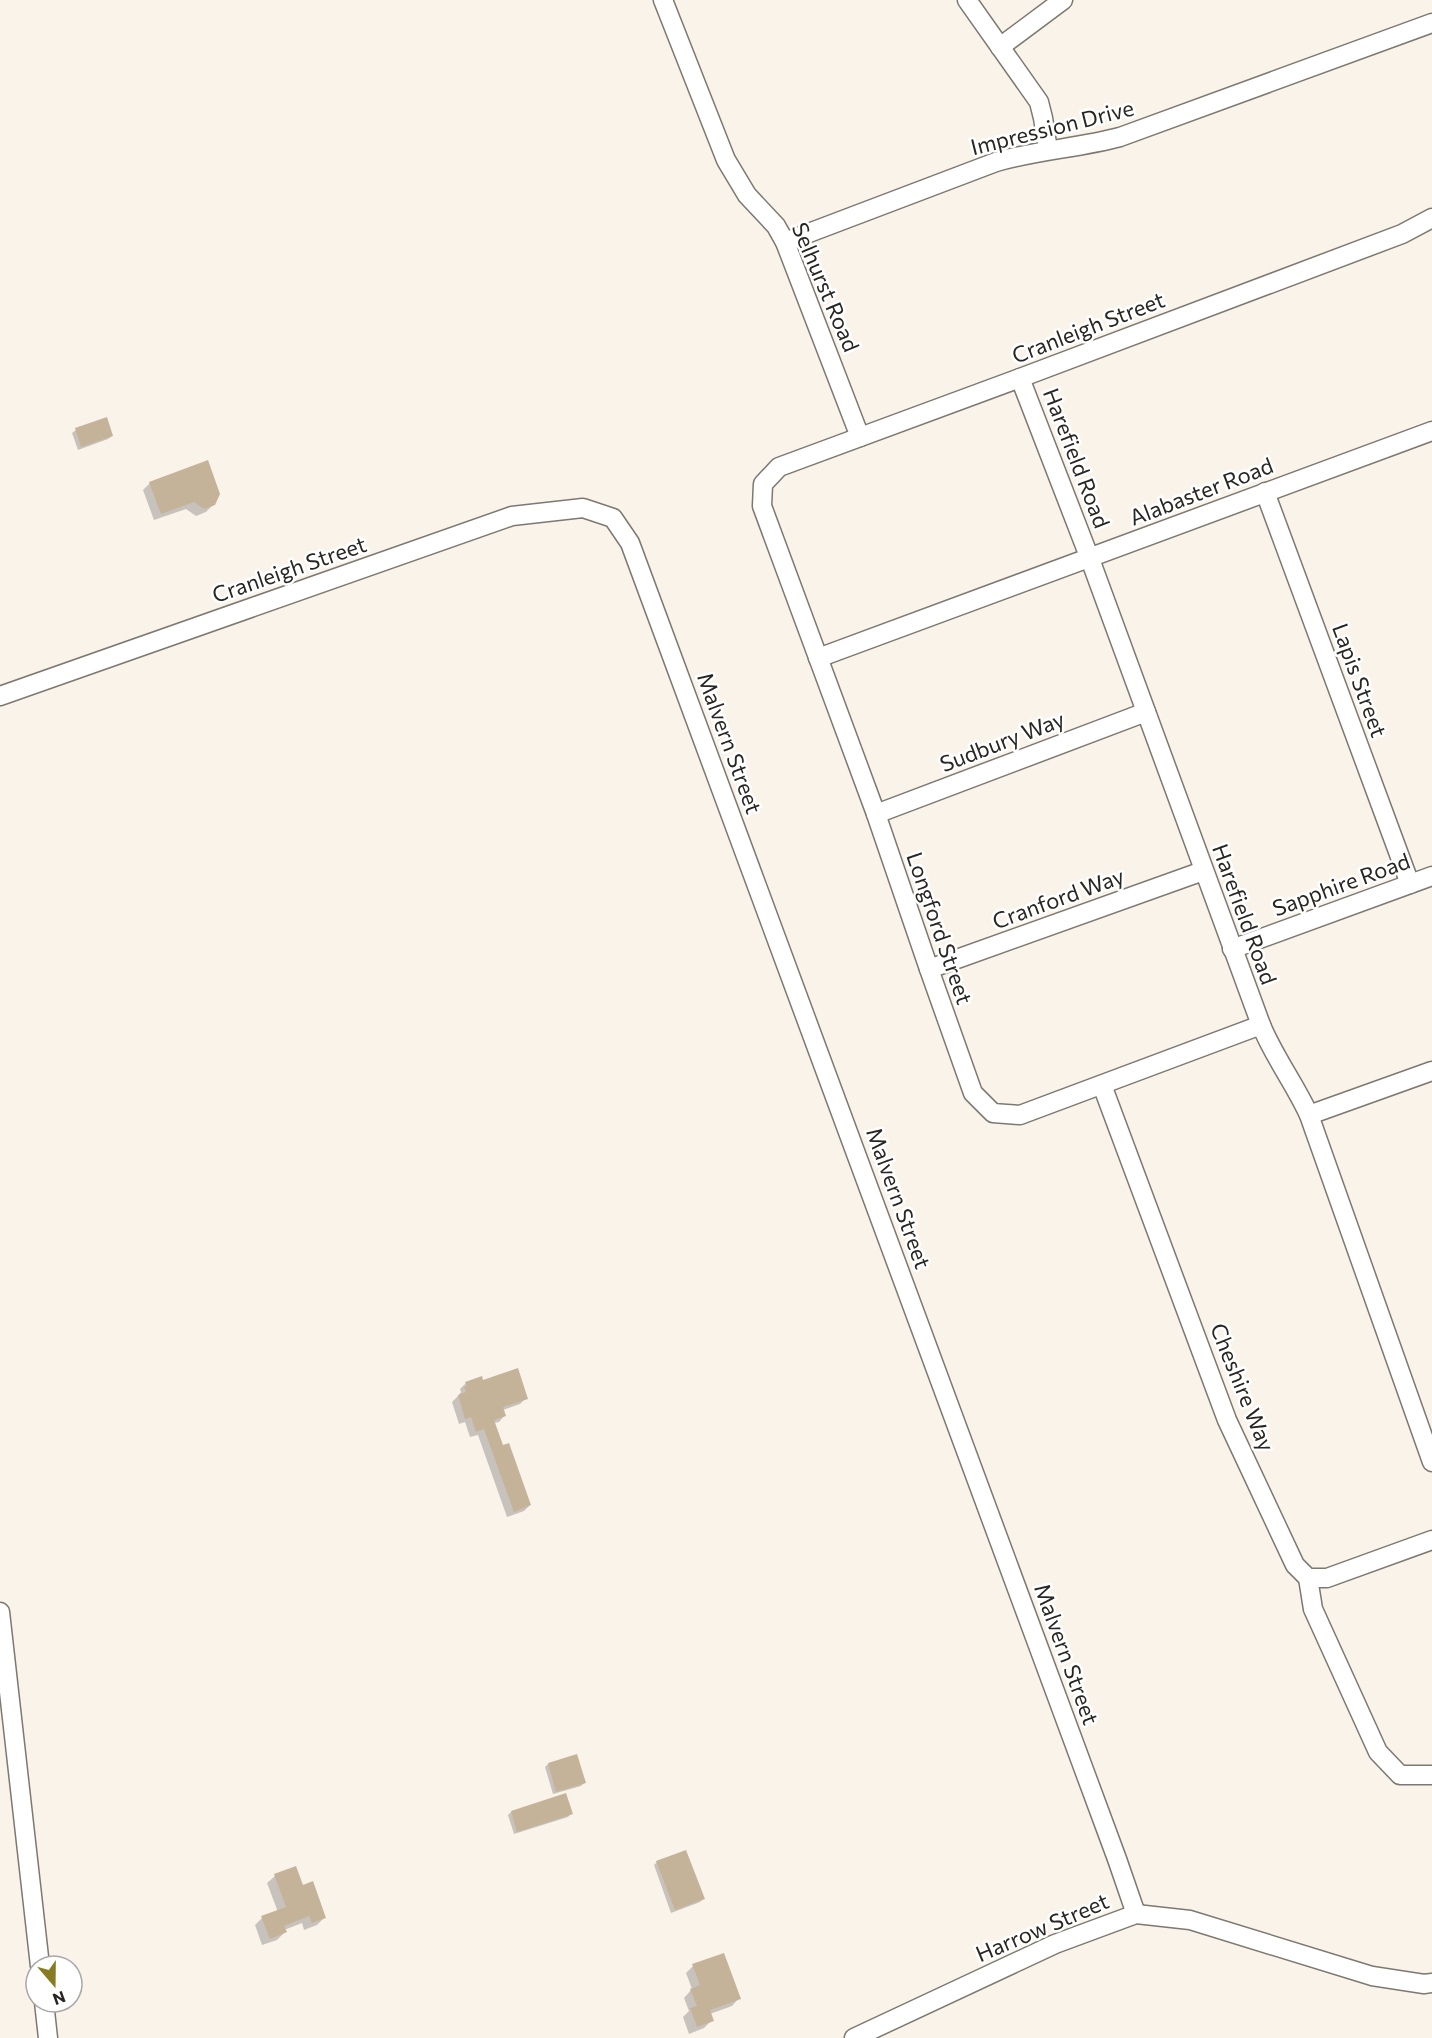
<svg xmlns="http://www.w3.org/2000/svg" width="1432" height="2038" viewBox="0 0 1432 2038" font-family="Commissioner,sans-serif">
  <rect width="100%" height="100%" fill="#f9f3ea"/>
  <g fill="#0003">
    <path d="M76 430 112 436 108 439 78 450 72 433Z"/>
    <path d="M150 483 214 504 206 512 196 516 186 509 154 520 143 490Z"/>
    <path d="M482 1382 526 1398 520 1404 503 1410 505 1415 499 1422 494 1423 502 1447 530 1505 524 1511 507 1517 478 1435 470 1437 465 1422 459 1424 452 1402 459 1395 461 1392 460 1389 466 1383Z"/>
    <path d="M548 1764 584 1783 581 1786 553 1794 545 1767Z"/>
    <path d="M511 1812 571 1814 568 1817 514 1834 508 1815Z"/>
    <path d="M657 1862 703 1899 700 1902 671 1913 654 1865Z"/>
    <path d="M275 1876 303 1887 325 1917 317 1925 304 1930 302 1923 284 1930 285 1932 277 1940 262 1945 255 1925 262 1918 278 1912 267 1883Z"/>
    <path d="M693 1966 739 1998 732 2006 710 2014 712 2020 704 2028 689 2034 683 2017 689 2011 684 1998 692 1989 686 1973Z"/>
  </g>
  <g fill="#c5b399">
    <path d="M107 417 113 436 81 447 75 428Z"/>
    <path d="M208 460 220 494 215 505 204 509 194 502 161 514 149 482Z"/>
    <path d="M518 1368 528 1399 503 1407 506 1416 494 1420 503 1445 509 1443 531 1505 514 1512 484 1429 476 1432 471 1417 465 1419 458 1395 466 1392 464 1387 467 1386 465 1382 482 1376 483 1380Z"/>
    <path d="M577 1754 586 1783 556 1792 548 1763Z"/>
    <path d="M566 1793 573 1814 517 1832 511 1811Z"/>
    <path d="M686 1850 705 1899 675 1910 656 1861Z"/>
    <path d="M296 1866 303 1885 313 1881 326 1918 312 1923 309 1916 284 1926 287 1932 270 1939 261 1916 286 1907 274 1874Z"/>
    <path d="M724 1953 741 1999 710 2010 714 2021 697 2027 690 2008 697 2006 690 1989 700 1985 692 1964Z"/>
  </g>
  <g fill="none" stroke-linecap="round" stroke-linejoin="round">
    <g stroke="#7d7870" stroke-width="21">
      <g id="minor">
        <path d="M663 0 726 160 747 195 776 226 785 242 860 437"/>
        <path d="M967 0 1039 102 1043 118 1048 150"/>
        <path d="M1000 47 1063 0"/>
        <path d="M785 242 996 162C1037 150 1079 148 1120 137L1432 23"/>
        <path d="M1020 378 1090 559 1261 1025C1274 1057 1295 1084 1309 1115L1432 1462"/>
        <path d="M1265 492 1410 884"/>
        <path d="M818 658 1432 431"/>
        <path d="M0 696 512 516 583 508 613 518 630 543 1117 1859 1136 1914"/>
        <path d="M876 814 1146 712"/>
        <path d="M1232 949 1432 876"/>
        <path d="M929 969 1203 871"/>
        <path d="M1261 1025 1020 1115 993 1113 973 1093 929 969 876 814 762 506 763 484 779 467 1020 378 1402 234 1432 218"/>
        <path d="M1102 1085 1227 1420 1295 1565 1308 1578H1327L1432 1540"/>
        <path d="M1309 1115 1432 1071"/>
        <path d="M1308 1578 1313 1609 1378 1752 1400 1775H1432"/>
        <path d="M0 1612 40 1966"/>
        <path d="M44 2002 48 2038"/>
        <path d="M854 2038 1055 1944 1136 1914 1190 1920 1372 1976 1424 1984 1432 1983"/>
      </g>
    </g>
    <use href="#minor" stroke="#fff" stroke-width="18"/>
  </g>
  <g text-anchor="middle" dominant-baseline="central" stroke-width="5" stroke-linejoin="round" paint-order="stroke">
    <g font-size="22" fill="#282623" stroke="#fff">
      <text transform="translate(1052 127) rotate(-14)">Impression Drive</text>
      <text transform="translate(826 287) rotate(67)">Selhurst Road</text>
      <text transform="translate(1088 327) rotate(-21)">Cranleigh Street</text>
      <text transform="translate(1077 458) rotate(69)">Harefield Road</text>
      <text transform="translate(1201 491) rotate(-21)">Alabaster Road</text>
      <text transform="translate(289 569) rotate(-19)">Cranleigh Street</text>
      <text transform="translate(1360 680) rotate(70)">Lapis Street</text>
      <text transform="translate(1002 741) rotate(-21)">Sudbury Way</text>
      <text transform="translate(730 743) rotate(70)">Malvern Street</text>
      <text transform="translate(1341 884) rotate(-20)">Sapphire Road</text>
      <text transform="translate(1058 898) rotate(-20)">Cranford Way</text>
      <text transform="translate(1245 914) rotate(70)">Harefield Road</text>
      <text transform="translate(940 928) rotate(71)">Longford Street</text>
      <text transform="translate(899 1198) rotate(70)">Malvern Street</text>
      <text transform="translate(1243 1387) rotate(68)">Cheshire Way</text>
      <text transform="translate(1067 1654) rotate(70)">Malvern Street</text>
      <text transform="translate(1042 1927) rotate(-23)">Harrow Street</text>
    </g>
  </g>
  <g transform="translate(54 1984) rotate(160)"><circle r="28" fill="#ffffff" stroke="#a9a8a7" stroke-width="1.5"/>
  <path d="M0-4.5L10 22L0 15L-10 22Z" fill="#887c22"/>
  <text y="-9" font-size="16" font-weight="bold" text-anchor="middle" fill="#282623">N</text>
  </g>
</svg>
